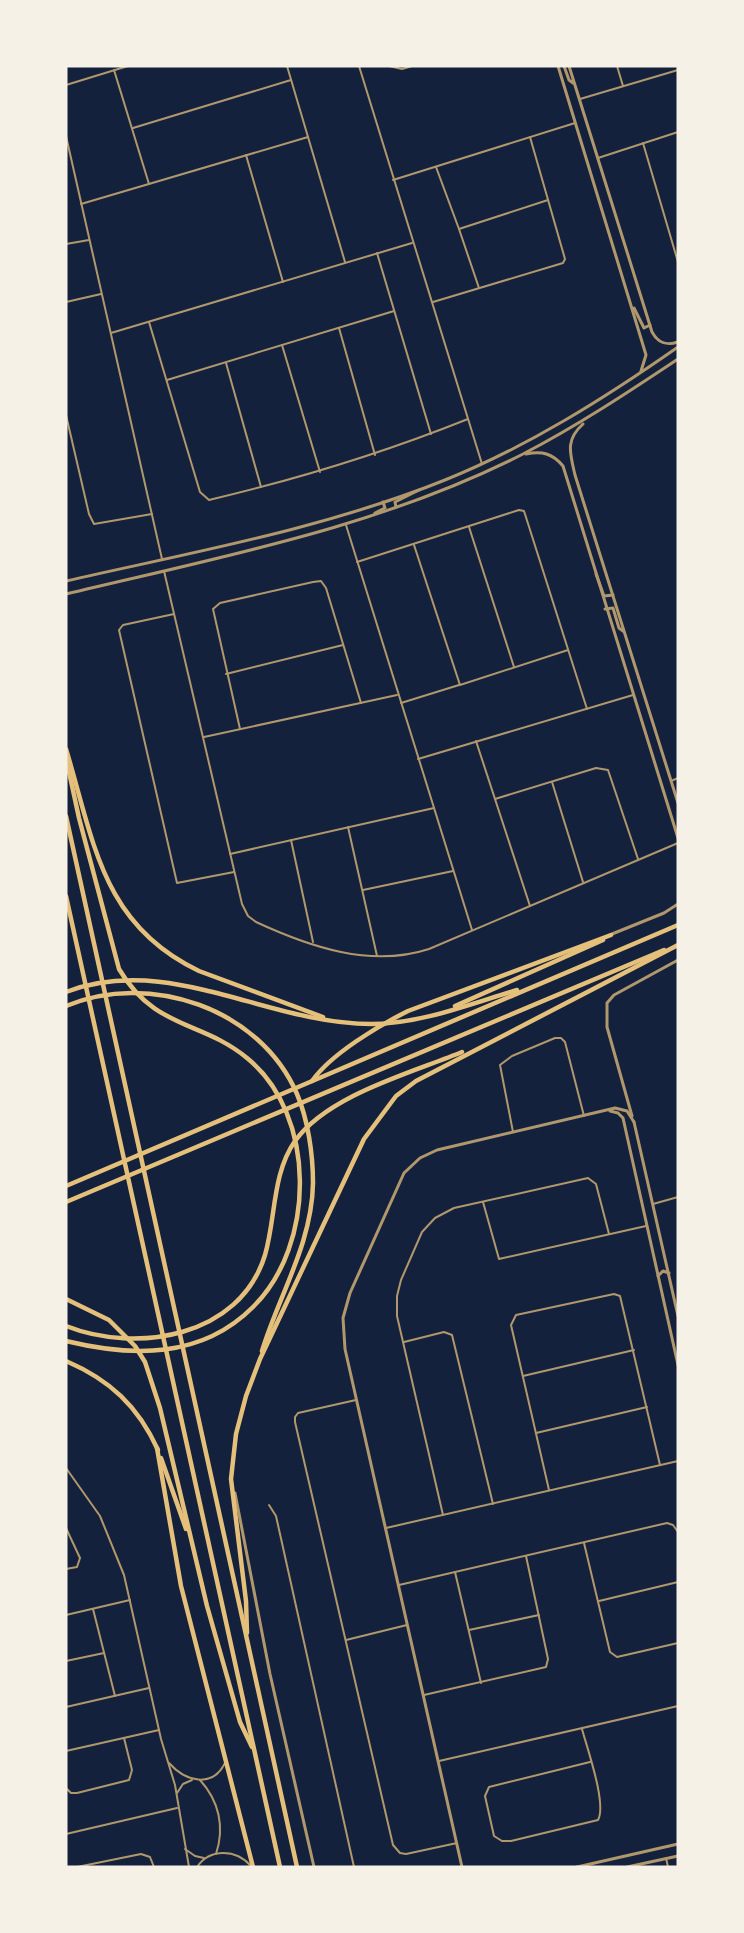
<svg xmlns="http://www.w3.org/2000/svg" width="744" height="1933" viewBox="0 0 744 1933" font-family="Figtree,sans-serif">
  <rect width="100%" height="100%" fill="#14213d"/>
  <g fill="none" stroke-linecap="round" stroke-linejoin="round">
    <path stroke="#b1986c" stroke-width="2" d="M389 66 402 69 412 66"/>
    <g stroke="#b1986c" stroke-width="2">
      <path d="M287 66 345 262"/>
      <path d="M359 66 482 464"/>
      <path d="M617 66 623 86"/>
      <path d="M114 70 149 184"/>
      <path d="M66 85 128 66"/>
      <path d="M580 99 678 70"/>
      <path d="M133 128 291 80"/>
      <path d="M66 136 162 559"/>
      <path d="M643 143 678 262"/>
      <path d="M246 155 283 282"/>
      <path d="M598 158 678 132"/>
      <path d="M436 167 459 229"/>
      <path d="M393 180 575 123"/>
      <path d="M81 204 308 137"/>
      <path d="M66 244 89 240"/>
      <path d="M377 253 431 434"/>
      <path d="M479 288 459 229 548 200"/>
      <path d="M66 302 101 294"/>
      <path d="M433 302 563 263 565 259 530 137"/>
      <path d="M149 322 200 492 209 500C298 479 383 453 468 419"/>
      <path d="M339 328 375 455"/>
      <path d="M111 333 412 243"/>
      <path d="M282 345 320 472"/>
      <path d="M226 363 261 487"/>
      <path d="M167 380 394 311"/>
      <path d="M66 415 89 514 94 524 152 514"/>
      <path d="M346 525 472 930"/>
      <path d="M469 527 514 667"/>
      <path d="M414 545 460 685 568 650"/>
      <path d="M357 562 519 510 524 511 587 709"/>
      <path d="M164 571 242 904 248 916 256 922C310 947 371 968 429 949L678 843"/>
      <path d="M174 614 123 625 119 630 177 883 234 872"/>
      <path d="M226 674 343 645"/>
      <path d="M401 703 459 685"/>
      <path d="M240 729 213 609 220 603 313 582 321 581 326 588 361 703"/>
      <path d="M204 737 397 695"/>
      <path d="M476 741 530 906"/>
      <path d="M418 759 633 695"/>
      <path d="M671 781 678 778"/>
      <path d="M552 782 583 882"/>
      <path d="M495 799 596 768 608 770 638 859"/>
      <path d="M348 827 377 956"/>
      <path d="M291 840 313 942"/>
      <path d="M230 854 434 808"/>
      <path d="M363 890 453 871"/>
      <path d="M513 1132 500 1065 512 1056 555 1038H561L565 1042 584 1116"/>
      <path d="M483 1202 499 1259 646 1226"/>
      <path d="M653 1204 678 1197"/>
      <path d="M404 1342 444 1332 452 1335 493 1504"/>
      <path d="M523 1376 634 1350"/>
      <path d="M356 1400 298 1413 295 1417V1422L393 1845 400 1853 406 1854 457 1843"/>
      <path d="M536 1433 647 1407"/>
      <path d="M66 1468 100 1516 124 1575 161 1739 175 1785 189 1867"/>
      <path d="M549 1490 511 1325 516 1315 614 1294 620 1296 660 1465"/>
      <path d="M269 1505 276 1516 354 1867"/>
      <path d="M443 1515 397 1316V1296L401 1280 422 1232 435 1218 454 1208 588 1178 596 1184 609 1234"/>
      <path d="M66 1528 80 1558 77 1567 66 1569"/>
      <path d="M386 1528 678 1461"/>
      <path d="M584 1543 610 1652 617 1657 678 1643"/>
      <path d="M455 1572 481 1683"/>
      <path d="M399 1585 667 1523 673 1525 678 1532"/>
      <path d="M599 1601 678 1582"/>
      <path d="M93 1609 115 1696"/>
      <path d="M66 1615 130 1600"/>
      <path d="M469 1630 539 1615"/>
      <path d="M346 1640 407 1625"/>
      <path d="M66 1661 104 1653"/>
      <path d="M424 1695 546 1667 548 1659 526 1556"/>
      <path d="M66 1707 149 1688"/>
      <path d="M582 1729C587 1748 607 1804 598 1820L511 1841H502L494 1836 485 1796 489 1787 590 1762"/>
      <path d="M66 1751 159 1730"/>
      <path d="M439 1761 678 1706"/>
      <path d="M169 1763C185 1781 212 1789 225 1763"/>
      <path d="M200 1780C219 1801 225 1827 216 1854"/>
      <path d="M66 1788 71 1793H77L129 1780 132 1770 124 1738"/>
      <path d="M177 1793 183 1784 192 1780"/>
      <path d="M66 1834 177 1808"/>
      <path d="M185 1849 195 1856 204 1858"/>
      <path d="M666 1858 668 1867"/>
      <path d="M77 1867 141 1854 150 1857 154 1867"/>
      <path d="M197 1867C210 1848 236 1849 251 1866"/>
    </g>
    <g stroke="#b1986c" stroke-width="3">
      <path d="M558 66 643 345 646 355 641 371"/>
      <path d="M564 66 569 80 573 83"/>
      <path d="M569 66 652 332C658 343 666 346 678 342"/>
      <path d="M634 308 644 328 650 325"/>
      <path d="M583 424C565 440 570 453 575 475L678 803"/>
      <path d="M526 454C542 451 552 453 563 466L678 838"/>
      <path d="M396 507 395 502 419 490"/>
      <path d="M375 513 385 508 383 502"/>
      <path d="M596 574 604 596 613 595"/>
      <path d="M66 581C193 552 323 529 445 480 527 447 605 398 678 347"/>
      <path d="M66 594C220 557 380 527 523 454 577 426 627 393 678 359"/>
      <path d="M605 609 613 608 619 628 623 631"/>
      <path d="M612 934 664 913 678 904"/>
      <path d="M610 1111 618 1113 623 1118 678 1365"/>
      <path d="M632 1116 607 1027V1003L614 995 678 960"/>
      <path d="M634 1122 678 1316"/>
      <path d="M658 1276 663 1271 669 1273"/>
      <path d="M235 1493 270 1674 314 1867"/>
      <path d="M462 1867 345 1349 343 1318 350 1293 404 1173 420 1158 437 1150 615 1108 627 1111 634 1122"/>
      <path d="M577 1867 678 1844"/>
      <path d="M627 1867 678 1856"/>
    </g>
    <g stroke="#e5c07b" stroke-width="4.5">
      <path d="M66 749C94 842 102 925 199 971L323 1017"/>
      <path d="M66 758 79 818 119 969C155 1030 201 1020 247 1058 317 1115 316 1245 253 1307 201 1359 132 1357 66 1341"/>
      <path d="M66 816 297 1867"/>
      <path d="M66 896 280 1867"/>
      <path d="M66 992C169 953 267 1024 371 1024 420 1024 470 1004 517 990"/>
      <path d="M66 1006C149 971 260 1008 297 1094 308 1120 313 1154 313 1183 312 1244 279 1295 262 1351"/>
      <path d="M455 1006 603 940"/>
      <path d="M312 1081C331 1054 378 1026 408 1011L611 935"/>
      <path d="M66 1186 678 925"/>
      <path d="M66 1202 664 950"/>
      <path d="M66 1299 109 1320 135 1346 145 1362 160 1408 207 1606 240 1722 252 1747"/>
      <path d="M66 1326C137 1354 240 1337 265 1255 276 1217 272 1174 295 1141 328 1095 411 1073 462 1052"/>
      <path d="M66 1361C110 1380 138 1406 158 1450"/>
      <path d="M157 1448 181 1586 253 1867"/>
      <path d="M161 1458 186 1529"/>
      <path d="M247 1633 246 1601 231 1479 236 1434 246 1396 260 1359 364 1139 396 1096 416 1081 678 945"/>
    </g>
  </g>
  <rect width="744" height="1933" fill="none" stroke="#f6f1e7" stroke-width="135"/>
</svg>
